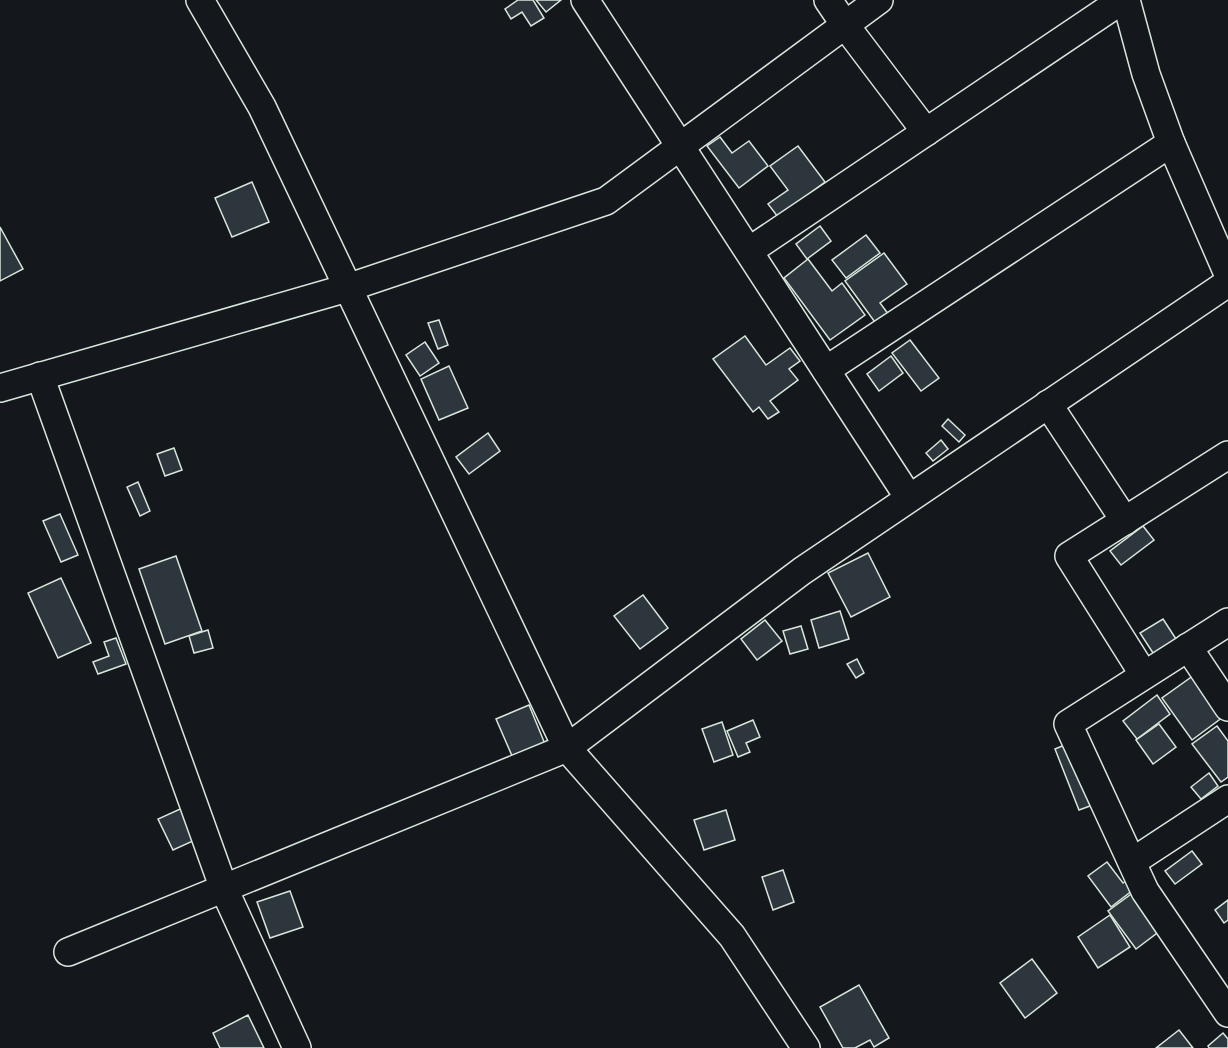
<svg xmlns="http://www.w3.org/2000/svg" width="1228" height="1048" viewBox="0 0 1228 1048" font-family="Quicksand,sans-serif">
  <rect width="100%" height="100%" fill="#14181c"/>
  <g fill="#2c363c" stroke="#d8e6dc" stroke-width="1.5">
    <path d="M518 0H533L544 18 531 26 522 12 511 19 505 9Z"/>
    <path d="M536 0H561L546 12Z"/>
    <path d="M720 137 732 153 749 141 768 166 739 188 707 146Z"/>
    <path d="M798 146 825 182 778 217 768 204 788 190 770 166Z"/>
    <path d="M252 182 269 222 232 237 215 198Z"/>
    <path d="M820 226 831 241 807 259 796 244Z"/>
    <path d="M0 227 23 269 0 281Z"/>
    <path d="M866 235 880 253 846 278 832 260Z"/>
    <path d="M884 253 907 284 880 303 889 315 877 325 845 281Z"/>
    <path d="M808 259 832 291 842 283 865 315 830 340 784 278Z"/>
    <path d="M439 320 448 345 438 349 428 323Z"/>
    <path d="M745 336 766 365 790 348 800 361 789 369 798 380 770 401 779 412 768 419 759 407 753 412 713 359Z"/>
    <path d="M910 340 939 378 921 391 892 353Z"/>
    <path d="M425 342 439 363 420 376 406 355Z"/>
    <path d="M891 356 903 373 879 391 867 374Z"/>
    <path d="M449 366 468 408 439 420 421 379Z"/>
    <path d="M948 419 965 435 959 442 942 426Z"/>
    <path d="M488 433 500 451 469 474 456 457Z"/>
    <path d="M941 440 948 449 933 461 926 453Z"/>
    <path d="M174 448 182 470 165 476 157 454Z"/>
    <path d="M138 482 150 511 140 516 127 487Z"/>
    <path d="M60 514 78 555 61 562 43 521Z"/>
    <path d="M1143 526 1154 540 1121 565 1110 551Z"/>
    <path d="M868 553 890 597 851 617 828 573Z"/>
    <path d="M176 556 202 631 165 644 139 569Z"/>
    <path d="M61 578 91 643 58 658 28 593Z"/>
    <path d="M643 595 668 628 640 649 614 616Z"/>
    <path d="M840 611 849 639 819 648 811 620Z"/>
    <path d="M1163 619 1178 642 1155 656 1140 633Z"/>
    <path d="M765 620 782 641 757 660 741 639Z"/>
    <path d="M801 626 808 649 790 654 783 631Z"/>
    <path d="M208 630 213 648 194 653 189 636Z"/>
    <path d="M116 638 126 664 98 674 93 662 109 656 104 642Z"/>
    <path d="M857 659 864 673 856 678 847 664Z"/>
    <path d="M1197 673 1227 714 1192 740 1162 698Z"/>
    <path d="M1157 695 1170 714 1137 739 1123 721Z"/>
    <path d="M529 705 545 744 513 758 496 719Z"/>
    <path d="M753 720 760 737 746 743 750 752 738 757 727 731Z"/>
    <path d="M722 722 733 755 714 762 702 729Z"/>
    <path d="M1159 724 1176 747 1153 764 1136 740Z"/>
    <path d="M1217 726 1228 741V777L1221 782 1192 744Z"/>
    <path d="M1077 740 1101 802 1079 810 1055 749Z"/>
    <path d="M1209 773 1218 786 1201 799 1191 787Z"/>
    <path d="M189 805 204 836 173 850 158 819Z"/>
    <path d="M726 810 735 840 704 850 694 820Z"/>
    <path d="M1192 851 1202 864 1175 884 1165 871Z"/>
    <path d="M1107 862 1123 883 1135 874 1142 883 1111 907 1088 876Z"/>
    <path d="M783 870 794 902 773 910 762 877Z"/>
    <path d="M1141 887 1169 924 1136 949 1108 911Z"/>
    <path d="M290 891 303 927 270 938 257 902Z"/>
    <path d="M1228 900V920L1224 923 1215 910Z"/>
    <path d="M1110 915 1130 947 1098 968 1078 937Z"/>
    <path d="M1032 959 1057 993 1025 1018 1000 983Z"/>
    <path d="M859 985 889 1038 874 1047 870 1040 855 1048H843L820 1007Z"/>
    <path d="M248 1015 264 1048H220L213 1033Z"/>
    <path d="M1179 1030 1193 1048H1156Z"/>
    <path d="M1223 1033 1228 1039V1048H1209L1208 1046Z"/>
  </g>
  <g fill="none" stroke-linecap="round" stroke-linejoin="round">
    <g stroke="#d8e6dc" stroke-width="30">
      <g id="minor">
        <path d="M200 0 262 107 567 748 732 936 806 1048"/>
        <path d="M585 0 909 498"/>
        <path d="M828 0 845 25 926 132"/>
        <path d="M1126 0 1146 74 1171 143 1228 274"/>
        <path d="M749 251 1122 0"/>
        <path d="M826 370 1171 143"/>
        <path d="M40 376 224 889 297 1048"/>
        <path d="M0 388 347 288 606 201 879 0"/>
        <path d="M1048 404 1125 521"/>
        <path d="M1228 622 1068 724 1145 891 1228 1013"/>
        <path d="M1188 647 1228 707"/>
        <path d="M1144 675 1069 556 1228 455"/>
        <path d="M1132 862 1228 799"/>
        <path d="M68 952 567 748 802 571 1228 283"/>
      </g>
    </g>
    <use href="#minor" stroke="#14181c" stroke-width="27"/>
  </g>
</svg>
